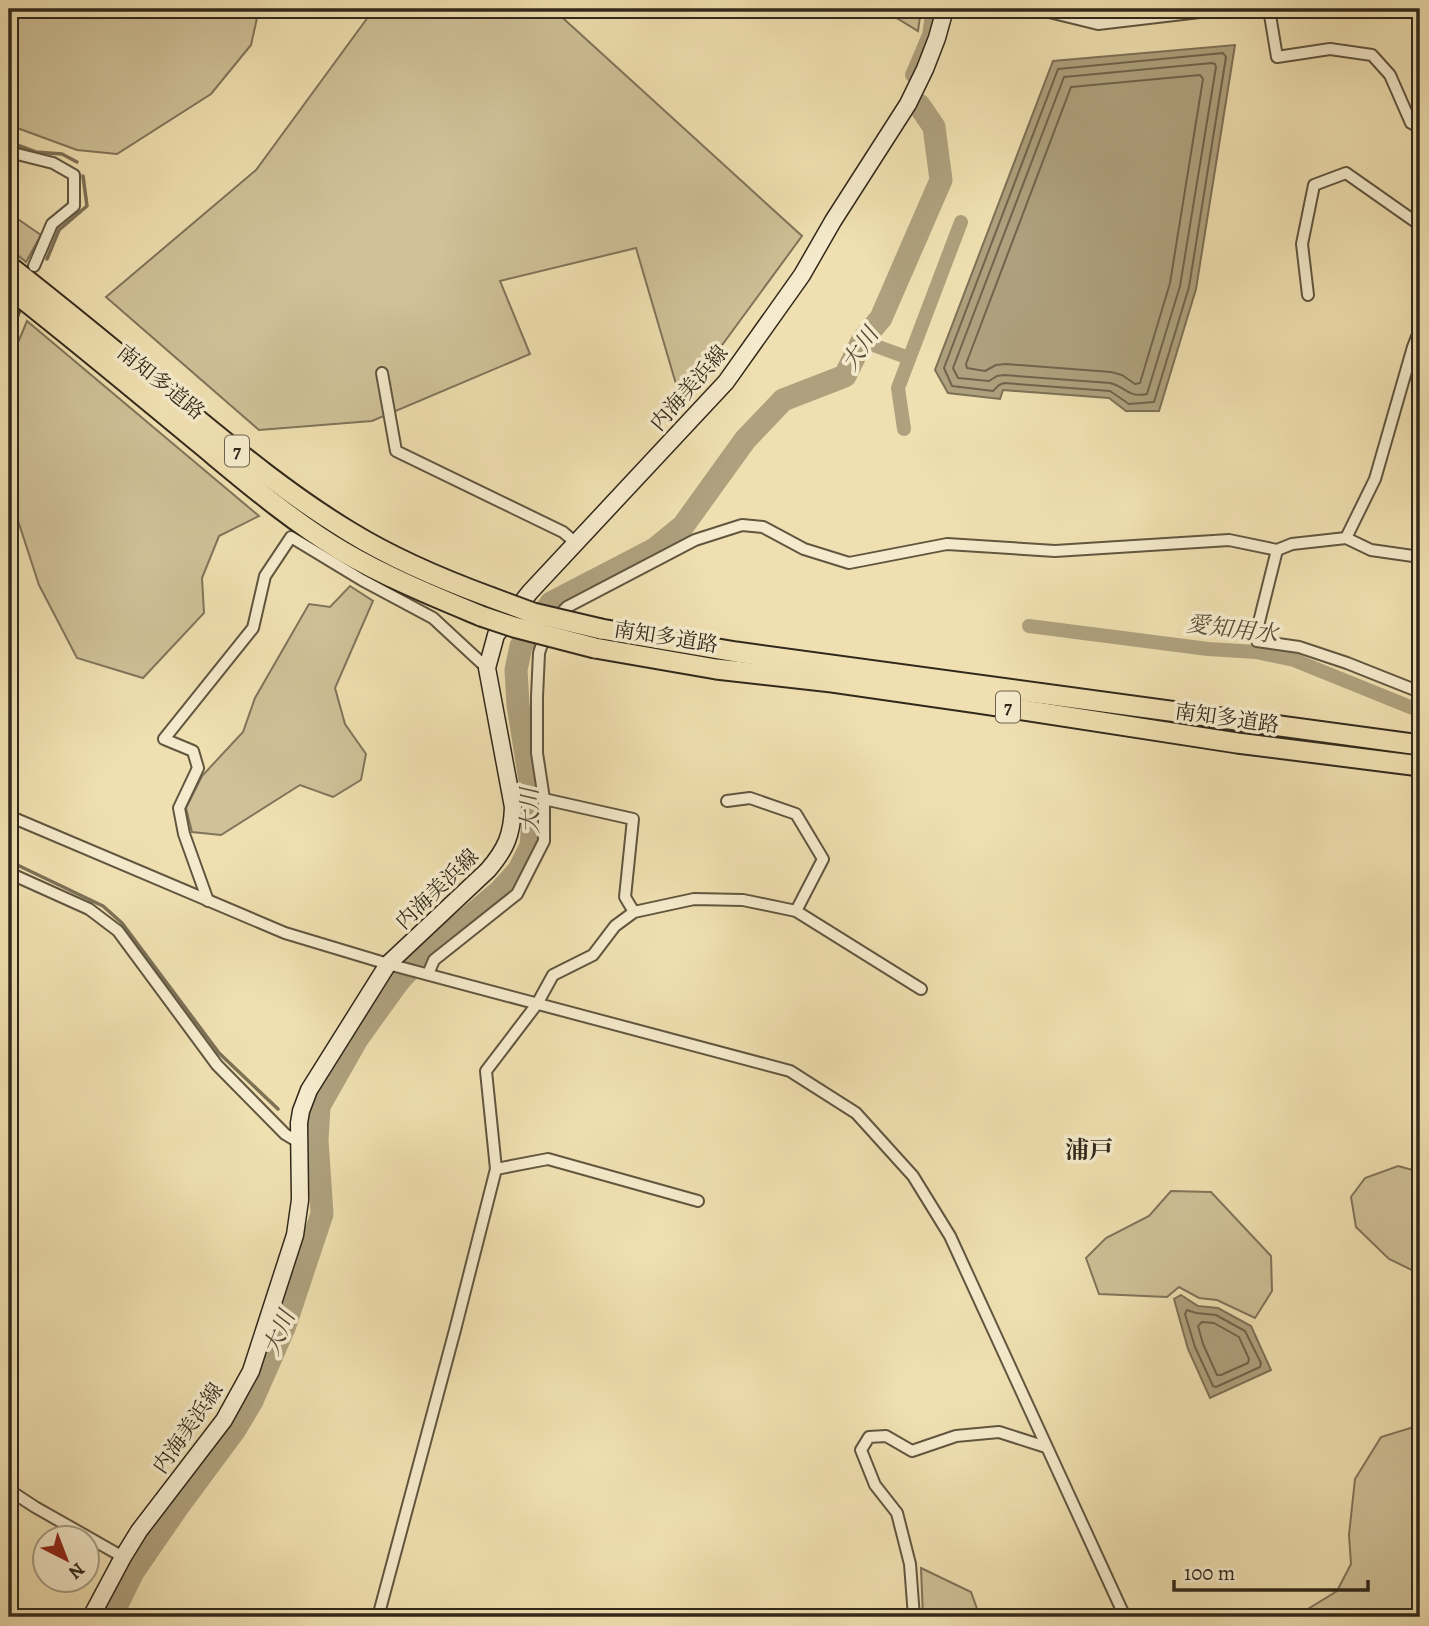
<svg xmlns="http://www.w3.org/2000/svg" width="1429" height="1626" viewBox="0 0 1429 1626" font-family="Alegreya,'Noto Serif JP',serif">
  <rect width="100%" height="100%" fill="#f0e0b1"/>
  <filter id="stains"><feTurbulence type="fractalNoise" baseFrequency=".00286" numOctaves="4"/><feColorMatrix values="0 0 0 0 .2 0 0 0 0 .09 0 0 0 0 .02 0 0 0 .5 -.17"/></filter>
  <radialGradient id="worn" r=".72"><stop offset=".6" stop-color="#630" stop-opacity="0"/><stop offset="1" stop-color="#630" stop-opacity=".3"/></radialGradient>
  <g fill="#d0c198" stroke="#80745a" stroke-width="2">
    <path d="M9 9H259L251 45 211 94 117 154 77 150 9 125Z"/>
    <path d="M374 9H553L802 236 681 401 636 248 500 281 530 354 372 421 259 430 106 297 256 170Z"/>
    <path d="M882 9H921L918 31Z"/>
    <path d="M9 213 41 235 26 262 9 248Z"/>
    <path d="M27 321 259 516 219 536 202 578 204 613 143 678 77 658 39 585 9 493V364Z"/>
    <path d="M350 586 373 601 335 688 345 724 366 754 361 780 333 797 300 785 221 835 192 832 186 808 202 776 243 732 255 698 309 604 330 607Z"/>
    <path d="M1398 1166 1420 1172V1274L1389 1259 1356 1227 1351 1197 1365 1178Z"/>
    <path d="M1171 1191 1211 1192 1271 1256 1272 1291 1255 1318 1217 1300 1199 1298 1179 1287 1167 1297 1099 1294 1086 1258 1106 1238 1149 1216Z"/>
    <path d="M1420 1425V1617H1295L1337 1591 1351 1564 1349 1535 1355 1479 1381 1437Z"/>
    <path d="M921 1568 971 1592 980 1617H923Z"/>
  </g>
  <g fill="#afa17e" stroke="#7d7156" stroke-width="2">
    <path d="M1235 45 1196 289 1159 411H1126L1109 398 1003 390 1000 399 948 393 935 370 1053 61Z"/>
    <path d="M1181 1295 1198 1306 1218 1308 1251 1326 1271 1370 1210 1398 1188 1349 1174 1299Z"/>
  </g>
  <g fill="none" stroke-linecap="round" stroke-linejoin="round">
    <g stroke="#70644c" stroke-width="2">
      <path d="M1223 53 1226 57 1189 287 1154 402 1129 404 1110 391 1004 383 999 385 993 391 952 386 944 368 1058 69Z"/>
      <path d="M1212 63 1215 64 1216 67 1180 286 1147 394C1127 398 1127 387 1110 383L1004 375 997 376 989 381 958 378 953 368 1064 77Z"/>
      <path d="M1200 75 1203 79 1170 283 1140 383 1135 384 1122 375 1111 372 1005 364 996 365 985 371 967 368 966 364 1071 87Z"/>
      <path d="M1187 1310 1196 1313 1216 1315 1245 1331 1261 1363 1260 1367 1216 1387 1213 1386 1195 1347 1185 1314Z"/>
      <path d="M1202 1322 1214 1323 1239 1337 1249 1359 1248 1363 1221 1375H1217L1203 1344 1198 1326Z"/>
    </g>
    <g stroke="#7d7156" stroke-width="3.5">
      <path d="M9 142 36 152 62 154 77 162"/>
      <path d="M47 259 59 230 87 206 83 176"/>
      <path d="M9 343 15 329"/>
      <path d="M9 861 103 906 122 923 219 1053 278 1109"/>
    </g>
    <g stroke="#afa17e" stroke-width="14">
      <path d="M912 75 929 35 933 9"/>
      <path d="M862 341 909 358"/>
      <path d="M904 429 898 388 961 222"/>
      <path d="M1029 626 1208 649 1256 652 1294 660 1420 711"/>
    </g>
    <path stroke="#afa17e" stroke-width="23" d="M111 1617 133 1572 177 1508 234 1431 252 1401 284 1328 322 1214 317 1140 319 1106 357 1039 398 982 419 959 500 891 519 870 531 846 534 806 518 705 516 670 521 646 551 603 655 549 683 526 745 440 783 400 845 376 862 341 881 318 941 180 934 127 919 105"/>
    <g stroke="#615640" stroke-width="14">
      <g id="minor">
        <path d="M1048 9 1049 12 1098 24 1225 9"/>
        <path d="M1269 9 1277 57 1330 49 1372 55 1390 75 1411 123 1420 128"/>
        <path d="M9 152 53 163 74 175V206L52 224 34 266"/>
        <path d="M1308 295 1302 244 1314 185 1346 173 1420 225"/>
        <path d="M9 324 14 311"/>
        <path d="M382 373 396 451 563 532 576 543"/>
        <path d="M1346 538 1375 479 1413 347 1420 329"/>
        <path d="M1277 550 1258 626 1257 641 1299 647 1347 663 1420 692"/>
        <path d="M544 799 633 819 625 897 634 912"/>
        <path d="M727 801 750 798 796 814 823 859 796 911"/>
        <path d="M9 816 285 933 388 964 790 1071 856 1113 913 1176 950 1236 1125 1617"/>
        <path d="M9 873 89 909 118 931 217 1065 285 1134 300 1143"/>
        <path d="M208 901 184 834 179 808 198 768 193 751 164 739 253 628 265 576 291 537 362 580 433 618 487 668"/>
        <path d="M428 974 434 960 517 894 544 841V799L537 753V697L539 653 548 626 567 607 695 540 742 525 763 527 804 549 849 563 947 544 1055 551 1229 540 1277 550 1292 544 1346 538 1371 550 1420 557"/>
        <path d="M496 1169 548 1159 698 1201"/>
        <path d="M9 1490 35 1507 123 1557"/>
        <path d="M378 1617 455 1330 496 1169 486 1071 537 1004 553 975 593 955 615 926 634 912 694 899 743 900 796 911 921 989"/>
        <path d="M914 1617 910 1564 897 1513 875 1485 861 1450 869 1437 886 1436 912 1451 956 1436 999 1432 1046 1447"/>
      </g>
    </g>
    <g stroke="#31281b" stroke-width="19">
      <path id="secondary" d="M91 1617 123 1557 139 1531 224 1420 251 1371 295 1235 300 1200 299 1123 301 1111 309 1090 388 964 488 870C506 849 512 835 513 807L487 668 496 635 530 592 726 382 802 275 833 221 908 104 925 69 937 38 945 9"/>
    </g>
    <g stroke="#31281b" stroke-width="23">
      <g id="motorway">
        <path d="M9 266C65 310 120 355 175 401 231 447 287 494 350 532 394 559 441 579 490 597"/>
        <path d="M9 288C73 338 135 390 198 442 244 480 290 520 342 551 386 577 433 596 481 616"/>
        <path d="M601 629 736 652 1420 745"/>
        <path d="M595 648 716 669 832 682 978 703 1237 743 1420 766"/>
      </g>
    </g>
    <use href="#minor" stroke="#f5ebcc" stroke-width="10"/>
    <use href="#secondary" stroke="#f5ebcc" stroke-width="16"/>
    <use href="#motorway" stroke="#f0e0b1" stroke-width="19"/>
    <g stroke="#31281b" stroke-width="23" stroke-linecap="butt">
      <g id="motorway-bridge">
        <path d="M490 597 533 613 601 629"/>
        <path d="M481 616 514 627 595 648"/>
      </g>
    </g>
    <use href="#motorway-bridge" stroke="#f0e0b1" stroke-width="19"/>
  </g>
  <g text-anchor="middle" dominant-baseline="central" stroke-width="7" stroke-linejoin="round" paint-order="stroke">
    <g fill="#f5ebcc" stroke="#6c6250" stroke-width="2">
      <rect x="225" y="435.5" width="24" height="31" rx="5"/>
      <rect x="996" y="691.5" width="24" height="31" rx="5"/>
    </g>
    <g font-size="19" font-weight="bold" fill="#31281b">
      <text x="237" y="451">7</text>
      <text x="1008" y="707">7</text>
    </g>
    <g font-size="21" fill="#31281b" stroke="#f5ebcc">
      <text transform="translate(161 382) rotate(39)">南知多道路</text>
      <text transform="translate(689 388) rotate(-49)">内海美浜線</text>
      <text transform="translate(666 637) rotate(9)">南知多道路</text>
      <text transform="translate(1227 718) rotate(8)">南知多道路</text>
      <text transform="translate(437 889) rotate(-44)">内海美浜線</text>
      <text transform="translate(188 1428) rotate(-55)">内海美浜線</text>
    </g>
    <g font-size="23" font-style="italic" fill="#574c39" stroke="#f5ebcc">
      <text transform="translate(860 349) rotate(-56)">大川</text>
      <text transform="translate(1232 629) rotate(7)">愛知用水</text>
      <text transform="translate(530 811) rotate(-91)">大川</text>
      <text transform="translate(279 1333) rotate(-67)">大川</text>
    </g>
    <g font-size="24" font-weight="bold" fill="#31281b" stroke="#f5ebcc">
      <text x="1089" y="1150">浦戸</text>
    </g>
  </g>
  <rect width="1429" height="1626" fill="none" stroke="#f0e0b1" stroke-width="35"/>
  <rect x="10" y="10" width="1408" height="1605" fill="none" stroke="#31281b" stroke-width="3.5"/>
  <rect x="18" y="18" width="1394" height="1591" fill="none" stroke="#31281b" stroke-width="2"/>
  <g transform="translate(66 1559) rotate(138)"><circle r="33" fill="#f5ebcc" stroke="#a79d85" stroke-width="2"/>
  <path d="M0-5L12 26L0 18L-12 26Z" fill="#8f2418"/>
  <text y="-10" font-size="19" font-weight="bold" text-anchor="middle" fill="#31281b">N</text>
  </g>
  <path d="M1174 1580v10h194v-10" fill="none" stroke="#31281b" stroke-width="3.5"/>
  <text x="1184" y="1580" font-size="21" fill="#31281b" stroke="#f5ebcc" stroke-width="5" paint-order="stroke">100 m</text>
  <rect width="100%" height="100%" filter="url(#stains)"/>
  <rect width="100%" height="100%" fill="url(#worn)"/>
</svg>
